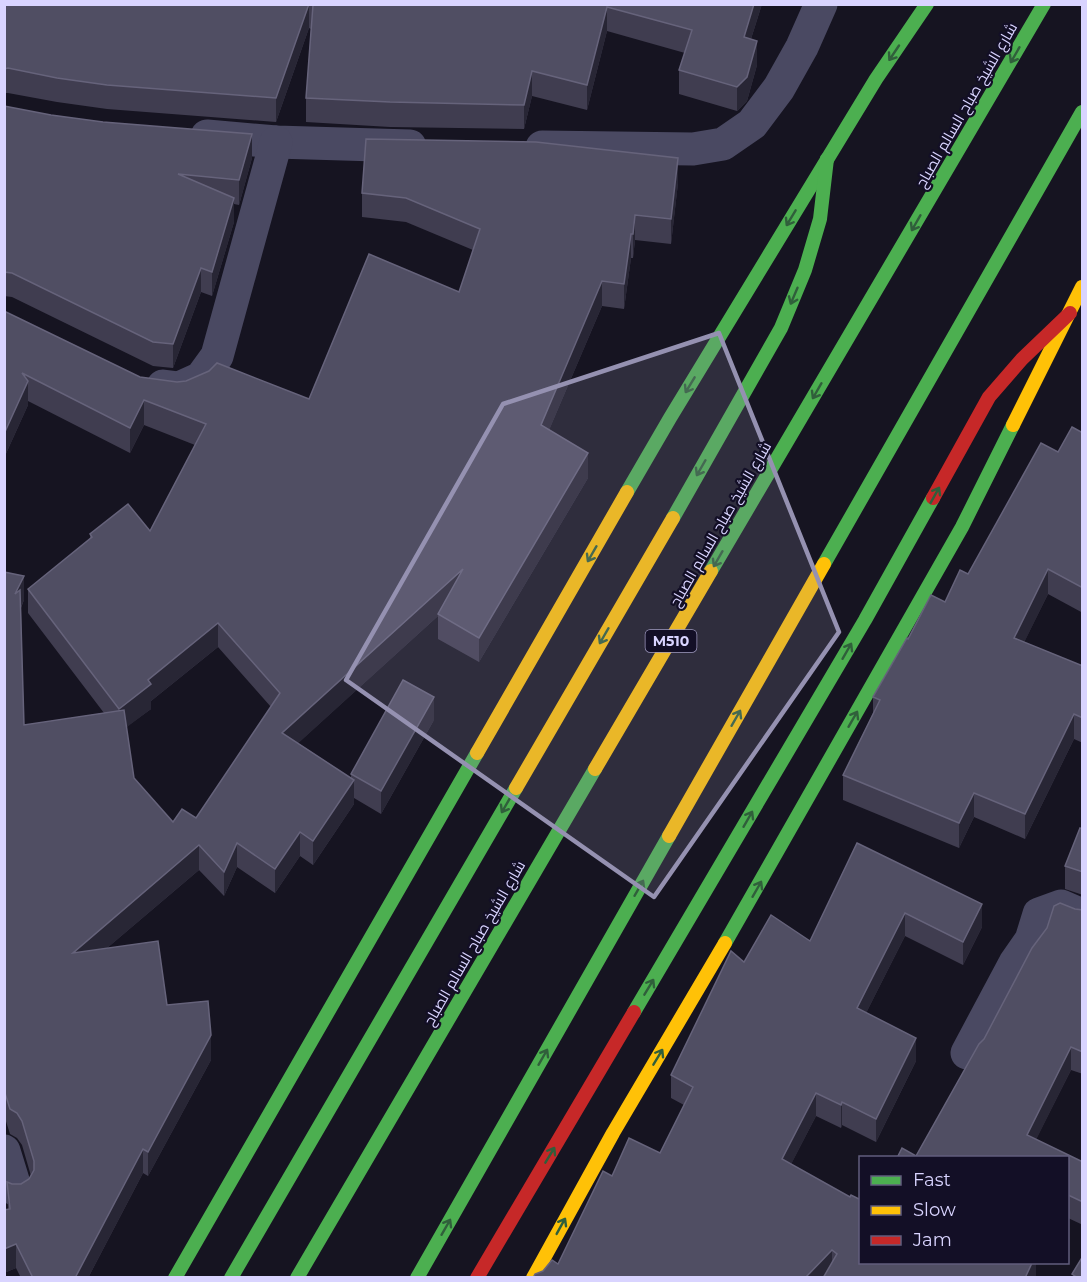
<svg xmlns="http://www.w3.org/2000/svg" width="1087" height="1282" viewBox="0 0 1087 1282" font-family="Montserrat,Cairo,sans-serif">
  <rect width="100%" height="100%" fill="#161421"/>
  <g fill="none" stroke-linecap="round" stroke-linejoin="round">
    <g stroke="#4a4962" stroke-width="33">
      <path d="M207 136 276 142 410 146"/>
      <path d="M542 147 693 149 723 144 752 124 779 88 802 47 821 4"/>
      <path d="M163 386 179 388 201 378 217 356 276 142"/>
      <path d="M967 1053 1015 963 1031 940 1039 914 1061 906 1082 915"/>
      <path d="M4 1151 16 1190"/>
    </g>
    <g stroke="#4caf50" stroke-width="14">
      <path d="M627 492 670 418 876 79 927 4"/>
      <path d="M673 518 781 328 805 270 820 219 827 159"/>
      <path d="M824 564 1082 112"/>
      <path d="M711 571 1044 4"/>
      <path d="M725 943 962 527 1013 425"/>
      <path d="M634 1012 865 620 933 498"/>
      <path d="M175 1278 477 753"/>
      <path d="M231 1278 516 788"/>
      <path d="M297 1278 595 769"/>
      <path d="M417 1278 669 836"/>
    </g>
    <g stroke="#ffc107" stroke-width="14">
      <path d="M1013 425 1082 287"/>
      <path d="M477 753 627 492"/>
      <path d="M595 769 711 571"/>
      <path d="M516 788 673 518"/>
      <path d="M669 836 824 564"/>
      <path d="M533 1278 613 1133 725 943"/>
    </g>
    <g stroke="#c62828" stroke-width="14">
      <path d="M933 498 989 397 1022 359 1070 313"/>
      <path d="M477 1278 634 1012"/>
    </g>
  </g>
  <g fill="#403d50" fill-rule="evenodd">
    <path d="M4 4H762L751 39 757 65 747 101 737 111 679 94V70L685 53 607 31 587 110 532 96 524 129 390 127 306 122V98L311 29 309 28 276 122 107 109 57 102 8 93H4Z"/>
    <path d="M4 106 252 158 239 205 234 204V222L212 296 201 292 173 368 153 366 12 297 4 296Z"/>
    <path d="M678 183 671 244 635 240 633 258H631L624 309 602 306 549 430 588 478 479 662 438 639V616L298 743 351 778V774L434 720 381 814 354 798V804L313 865 300 856 275 893 237 867 224 896 199 870 107 948 167 1005 211 1060 148 1176 143 1173 88 1278H21L16 1268 4 1273V1210L8 1209 7 1182 12 1184H21L29 1179 31 1176 22 1145 17 1138 10 1134 4 1115V572L24 600 21 608 24 725 104 713 28 613V589L90 539V534L150 531 195 445 144 425 130 453 28 401V405L4 458V311L140 377 177 382 309 399 459 292 473 250 406 222 362 217V193ZM218 647 271 707 196 818 173 822 134 778 126 727 151 709V701Z"/>
    <path d="M1083 433V613L1048 594 1024 642 1083 666V743L1074 739 1025 839 974 817 959 848 843 800V775L873 713V697L908 639 945 602 968 574 1058 452Z"/>
    <path d="M1083 829V895L1065 889V866Z"/>
    <path d="M857 843 982 927 963 965 905 936 866 1013 916 1061 876 1142 842 1125 841 1128 816 1116 791 1164 861 1263H1036V1278L543 1271 558 1264 612 1176 660 1153 684 1105 671 1098V1075L744 962 810 941Z"/>
    <path d="M1075 909 1083 910V1074L1071 1070 1036 1139 1083 1162V1225L1068 1218V1158L916 1156 984 1039Z"/>
  </g>
  <g fill="#282635">
    <path d="M309 4V28L276 122V98Z"/>
    <path d="M754 4H762L744 61V37Z"/>
    <path d="M607 7V31L587 110V85Z"/>
    <path d="M757 41V65L747 101 737 111V87Z"/>
    <path d="M532 71V96L524 129V105Z"/>
    <path d="M252 134V158L239 205V180Z"/>
    <path d="M678 158V183L671 244V219Z"/>
    <path d="M234 198V222L212 296V272Z"/>
    <path d="M635 215V240L633 258V234Z"/>
    <path d="M631 234V258L624 309V284Z"/>
    <path d="M201 268V292L173 368V344Z"/>
    <path d="M602 281V306L541 449V425Z"/>
    <path d="M28 381V405L4 458V434Z"/>
    <path d="M144 400V425L130 453V428Z"/>
    <path d="M588 453V478L479 662V638Z"/>
    <path d="M463 569 438 614V616L282 758V733Z"/>
    <path d="M1048 569V594L1014 663V638Z"/>
    <path d="M24 576V600L15 619V594Z"/>
    <path d="M218 623V647L151 701V709L119 733V709L148 680Z"/>
    <path d="M434 697V720L381 814V791Z"/>
    <path d="M1074 714V739L1025 839V814Z"/>
    <path d="M354 780V804L313 865V841Z"/>
    <path d="M974 793V817L959 848V823Z"/>
    <path d="M300 832V856L275 893V869Z"/>
    <path d="M237 843V867L224 896V872Z"/>
    <path d="M199 845V870L73 977V953Z"/>
    <path d="M982 904V927L963 965V942Z"/>
    <path d="M905 913V936L857 1031V1008Z"/>
    <path d="M211 1035V1060L148 1176V1152Z"/>
    <path d="M916 1038V1061L876 1142V1119Z"/>
    <path d="M1071 1047V1070L1027 1158V1135Z"/>
    <path d="M816 1093V1116L782 1182V1159Z"/>
    <path d="M842 1102V1125L841 1128V1105Z"/>
    <path d="M143 1149V1173L88 1278H75Z"/>
    <path d="M16 1244V1268L4 1273V1249Z"/>
    <path d="M832 1250V1273L827 1278H805Z"/>
    <path d="M1032 1263H1036V1278H1025Z"/>
  </g>
  <g fill="#504e63" stroke="#66637b" stroke-width="1.5">
    <path d="M4 4H309L276 98 107 85 57 78 8 68 4 69Z"/>
    <path d="M311 4H754L744 37 757 41 747 77 737 87 679 70 692 30 607 7 587 85 532 71 524 105 390 102 306 98 313 5Z"/>
    <path d="M4 106 51 115 103 122 252 134 239 180 178 174 234 198 212 272 201 268 173 344 153 342 12 273 4 272Z"/>
    <path d="M366 139 536 142 678 158 671 219 635 215 633 234H631L624 284 602 281 541 425 588 453 479 638 438 614 463 569 282 733 354 780 313 841 300 832 275 869 237 843 224 872 199 845 73 953 158 941 167 1005 208 1001 211 1035 148 1152 143 1149 75 1278H33L16 1244 4 1249V1210L10 1209 7 1182 12 1184H21L29 1179 34 1170V1161L22 1121 17 1113 10 1109 4 1090V572L24 576 15 594 20 590 24 725 124 710 134 778 173 822 182 809 196 818 280 693 218 623 148 680 151 684 119 709 28 589 92 537 90 534 128 504 150 531 206 424 144 400 130 428 22 373 28 381 4 434V311L140 377 177 382 186 381 209 371 217 363 309 399 369 254 459 292 480 229 406 198 362 193Z"/>
    <path d="M1072 427 1083 433V588L1048 569 1014 638 1083 666V718L1074 714 1025 814 974 793 959 823 843 775 880 700 873 697 907 638 908 639 931 595 945 602 960 570 968 574 1041 443 1058 452Z"/>
    <path d="M403 680 434 697 381 791 351 774Z"/>
    <path d="M1080 828 1083 829V872L1065 866Z"/>
    <path d="M857 843 982 904 963 942 905 913 857 1008 916 1038 876 1119 842 1102 841 1105 816 1093 782 1159 850 1197 851 1195 861 1200V1263H1032L1025 1278H823L837 1254 832 1250 805 1278H533L535 1274 543 1271 552 1260 558 1264 603 1171 612 1176 629 1138 660 1153 693 1087 671 1075 731 951 744 962 771 915 810 941Z"/>
    <path d="M1060 903 1075 909 1083 910V1052L1071 1047 1027 1135 1083 1162V1202L1068 1195V1158H897L902 1148 916 1156 979 1044 984 1039 1032 948 1047 928 1054 906Z"/>
    <path d="M1083 1256V1278H1078L1072 1274Z"/>
  </g>
  <defs><path id="oneway-shaft" d="M-6 0H5M1.5-3L5.5 0L1.5 3" fill="none" stroke-width="1.6" stroke-linecap="round" stroke-linejoin="round" transform="scale(1.5)"/></defs>
  <g stroke="#305f3b">
    <use href="#oneway-shaft" transform="translate(894 53) rotate(124)"/>
    <use href="#oneway-shaft" transform="translate(1015 55) rotate(120)"/>
    <use href="#oneway-shaft" transform="translate(791 218) rotate(121)"/>
    <use href="#oneway-shaft" transform="translate(916 223) rotate(120)"/>
    <use href="#oneway-shaft" transform="translate(794 296) rotate(113)"/>
    <use href="#oneway-shaft" transform="translate(690 385) rotate(121)"/>
    <use href="#oneway-shaft" transform="translate(817 391) rotate(120)"/>
    <use href="#oneway-shaft" transform="translate(701 468) rotate(120)"/>
    <use href="#oneway-shaft" transform="translate(935 495) rotate(-61)"/>
    <use href="#oneway-shaft" transform="translate(592 554) rotate(120)"/>
    <use href="#oneway-shaft" transform="translate(718 559) rotate(120)"/>
    <use href="#oneway-shaft" transform="translate(604 636) rotate(120)"/>
    <use href="#oneway-shaft" transform="translate(847 651) rotate(-60)"/>
    <use href="#oneway-shaft" transform="translate(736 718) rotate(-60)"/>
    <use href="#oneway-shaft" transform="translate(853 719) rotate(-60)"/>
    <use href="#oneway-shaft" transform="translate(506 805) rotate(120)"/>
    <use href="#oneway-shaft" transform="translate(748 819) rotate(-60)"/>
    <use href="#oneway-shaft" transform="translate(639 888) rotate(-60)"/>
    <use href="#oneway-shaft" transform="translate(757 889) rotate(-60)"/>
    <use href="#oneway-shaft" transform="translate(649 987) rotate(-59)"/>
    <use href="#oneway-shaft" transform="translate(543 1057) rotate(-60)"/>
    <use href="#oneway-shaft" transform="translate(658 1057) rotate(-59)"/>
    <use href="#oneway-shaft" transform="translate(550 1155) rotate(-59)"/>
    <use href="#oneway-shaft" transform="translate(561 1226) rotate(-61)"/>
    <use href="#oneway-shaft" transform="translate(446 1227) rotate(-60)"/>
  </g>
  <path fill="#9591b1" fill-opacity="0.2" stroke="#9591b1" stroke-width="4.5" stroke-linejoin="round" d="M719 333 839 632 654 897 346 680 503 404Z"/>
  <g text-anchor="middle" dominant-baseline="central" stroke-width="4.5" stroke-linejoin="round" paint-order="stroke">
    <rect fill="#130f26" stroke="#9e99be" stroke-width="1.5" x="645.5" y="630" width="51" height="22" rx="4.5"/>
    <g font-size="14" font-weight="bold" fill="#d9d4ff">
      <text x="671" y="641">M510</text>
    </g>
    <g font-size="15" fill="#d9d4ff" stroke="#130f26">
      <text transform="translate(966 105) rotate(-60)">شارع الشيخ صباح السالم الصباح</text>
      <text transform="translate(720 524) rotate(-60)">شارع الشيخ صباح السالم الصباح</text>
      <text transform="translate(474 943) rotate(-60)">شارع الشيخ صباح السالم الصباح</text>
    </g>
  </g>
  <rect width="1087" height="1282" fill="none" stroke="#d9d4ff" stroke-width="12"/>
  <rect x="859" y="1156" width="210" height="108" fill="#130f26" stroke="#625e7d" stroke-width="1.5"/>
  <rect x="871" y="1176" width="30" height="9" fill="#4caf50" stroke="#625e7d" stroke-width="1.5"/>
  <text x="913" y="1186" font-size="18" fill="#d9d4ff">Fast</text>
  <rect x="871" y="1206" width="30" height="9" fill="#ffc107" stroke="#625e7d" stroke-width="1.5"/>
  <text x="913" y="1216" font-size="18" fill="#d9d4ff">Slow</text>
  <rect x="871" y="1236" width="30" height="9" fill="#c62828" stroke="#625e7d" stroke-width="1.5"/>
  <text x="913" y="1246" font-size="18" fill="#d9d4ff">Jam</text>
</svg>
